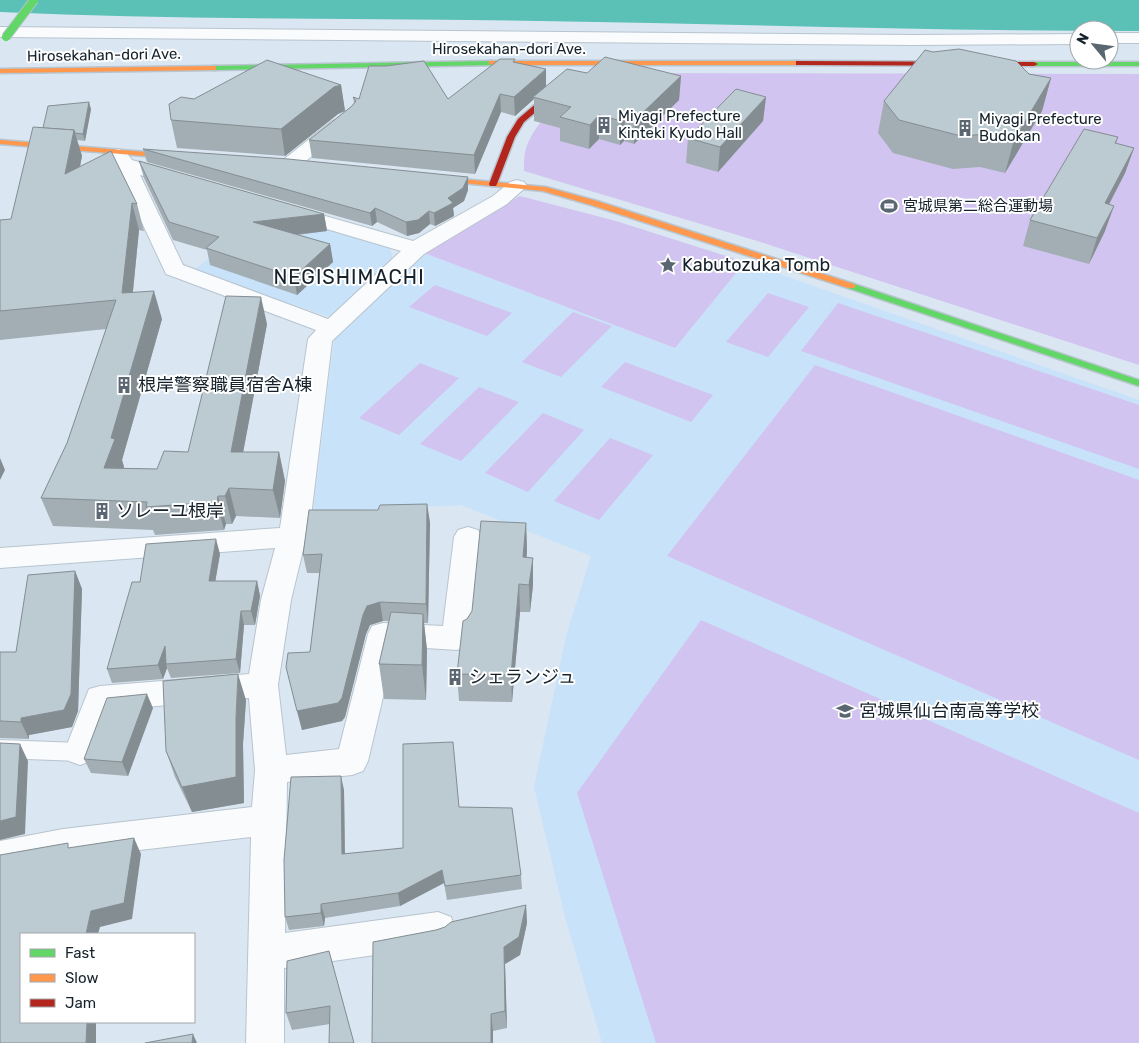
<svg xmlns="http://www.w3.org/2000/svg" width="1139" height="1043" viewBox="0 0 1139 1043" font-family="Rubik,'Noto Sans JP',sans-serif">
  <rect width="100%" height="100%" fill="#dae7f2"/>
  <g fill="#c7e2f9">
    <path d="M270 210 390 247 393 259 330 317 193 271Z"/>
    <path d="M424 253 675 348 745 262 1139 400V1043H602L565 917 534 787 566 636 591 556 461 505 313 512 334 339Z"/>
  </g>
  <g fill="#d2c4f0">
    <path d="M605 73 1139 74V365L754 240 524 171C524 165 524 157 525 152 535 114 575 94 605 73Z"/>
    <path d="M520 196 616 221 745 262 675 348 424 253 429 246Z"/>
    <path d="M435 285 512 313 487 336 409 307Z"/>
    <path d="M768 293 809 307 768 357 726 342Z"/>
    <path d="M838 303 1139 405V469L801 351Z"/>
    <path d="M573 312 612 326 561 377 522 362Z"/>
    <path d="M625 362 713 395 691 422 601 387Z"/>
    <path d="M420 363 459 378 399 435 359 418Z"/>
    <path d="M815 365 1139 480V760L667 556Z"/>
    <path d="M479 387 519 402 461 461 420 444Z"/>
    <path d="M543 413 584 430 528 492 485 473Z"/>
    <path d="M610 438 653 455 599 520 554 501Z"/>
    <path d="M701 620 1139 813V1043H656L577 793Z"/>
  </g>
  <path fill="#5bc0b6" d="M0 0H1139V31C943 31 739 24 539 21 359 18 180 20 0 12Z"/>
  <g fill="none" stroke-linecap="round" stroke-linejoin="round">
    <g stroke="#b8c4ce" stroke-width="2">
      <path id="lane" d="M0 740 80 743 87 746 90 752 87 758 80 761 0 758Z"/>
    </g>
    <g stroke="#b8c4ce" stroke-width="2">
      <g id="street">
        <path d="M0 27 913 35 1079 34V44L913 45 0 37Z"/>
        <rect x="1109" y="33" width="30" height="10"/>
        <path d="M339 119 346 121 349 125 346 129 297 168 290 170 283 168 280 164 283 160 332 121Z"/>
        <path d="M118 149 125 151 132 160 184 175 187 179 184 183 177 185 140 175 183 265 328 319 401 251 283 216 279 212 283 208 290 206 297 208 413 241 493 196 510 182 517 180 524 182 527 186 507 204 424 254 332 341 311 517 291 600 278 685 286 755 339 749 368 634 372 626 383 623 443 626 454 537 458 530 468 527 478 530 482 537 472 638 468 646 457 650 395 646 368 761 363 771 352 775 287 782 285 933 438 912 451 917 456 929 451 941 438 946 284 968V1043H246L251 837 63 859 0 871V841L63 829 252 807 255 770 249 698 111 710 91 761 80 765 69 761 64 752 89 689 100 686 249 674 261 600 275 548 0 568V548L280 528 308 339 316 330 166 274 115 165 108 155 111 151Z"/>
      </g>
    </g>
    <g stroke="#b8c4ce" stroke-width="3">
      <g id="fast">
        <path d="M492 61 496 63 495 65 213 70 209 68 213 66Z"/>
        <rect x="1031" y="62" width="108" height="4"/>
        <path d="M851 283 1139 380V386L848 288V284Z"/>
      </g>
    </g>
    <g stroke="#b8c4ce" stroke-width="3">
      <g id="slow">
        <path d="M489 61H799L803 63 799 65H492L488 63Z"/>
        <path d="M216 66V70H213L0 73V69Z"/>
        <path d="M0 140 182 155 186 157 182 159 0 144Z"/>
        <path d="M429 176 546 187 597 201 854 284 856 286 854 288H848L591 205 543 191 432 180 428 178Z"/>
      </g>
    </g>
    <g stroke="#b8c4ce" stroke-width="3">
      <g id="jam">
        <path d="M796 61 1034 62 1038 64 1034 66 799 65H796Z"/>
        <path d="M559 84 566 86 524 122 515 137 497 184 496 186H490L489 184 507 137 518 119Z"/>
      </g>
    </g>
    <use href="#lane" fill="#f9fbfd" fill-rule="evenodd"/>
    <use href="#street" fill="#f9fbfd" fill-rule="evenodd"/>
    <use href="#fast" fill="#63d668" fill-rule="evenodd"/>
    <use href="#slow" fill="#ff974d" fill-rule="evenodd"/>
    <use href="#jam" fill="#b3261e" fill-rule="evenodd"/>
    <g stroke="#b8c4ce" stroke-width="10" stroke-linecap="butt">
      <path id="fast-bridge" d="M6 37 34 0"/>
    </g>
    <use href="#fast-bridge" stroke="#63d668" stroke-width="8"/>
  </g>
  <g fill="#a2aeb4">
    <path d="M515 62 546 87 587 73 681 76 679 100 634 144 624 141 620 145 599 139 589 149 560 141V128L534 121V99L515 116 501 112 475 174 312 158 309 140 352 106 354 103 353 97 359 99H448Z"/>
    <path d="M1029 74 1051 78 1042 111 1005 173 980 167 953 169 893 153 878 133 884 101Z"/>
    <path d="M341 85 345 111 338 114 285 156 177 148 171 120 194 99Z"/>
    <path d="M766 97 763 121 718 172 686 163 688 138Z"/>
    <path d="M91 109 85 141 77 140 82 156 80 167 137 204 144 231 139 230 133 292 162 319 122 460 124 467 123 468 157 469 188 452 267 324 243 452H279L285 481 280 518 236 516 232 524H226L224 530 155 535 153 530 53 526 41 498 67 443 106 329 0 340V220L11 219 43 128Z"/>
    <path d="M1118 137 1116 144 1134 148 1125 173 1109 205 1105 231 1089 264 1023 246 1030 220Z"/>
    <path d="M143 149 468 177V190L464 201 453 208 454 216 435 226 430 224 419 233 407 236 377 222 372 226 147 162Z"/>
    <path d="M139 161 324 214 327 231 298 235 330 244 333 262 297 295 210 265 207 250 173 240 144 178Z"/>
    <path d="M427 504 430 523 428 623H424L427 650 426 700 384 699 379 664 389 621H383L370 625 366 634 345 717 342 721 302 730 286 667 310 652 320 573H307L303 555 378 510Z"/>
    <path d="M526 523 527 550V557L533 585 530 612H520L512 702 459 701 457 674Z"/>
    <path d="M220 554 215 581H257L260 596 255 625H244L240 673 171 678 167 668 163 679 112 683 107 669 140 582Z"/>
    <path d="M75 571 82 589 78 711 72 727 29 735V739L0 738V652H16Z"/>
    <path d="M246 700 243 744 244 803 192 812 175 777 166 751Z"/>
    <path d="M153 708 128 776 91 773 84 759Z"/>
    <path d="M344 790 345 854 403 848 459 807 521 875 522 889 447 900 444 883 400 906 325 918 324 926 289 930 285 917Z"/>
    <path d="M526 905 527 923 520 955 505 964 507 1028 493 1031 436 930Z"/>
    <path d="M329 951 354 1043 330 1024 292 1030 286 1013Z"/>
  </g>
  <g fill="#848d92">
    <path d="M546 69V87L533 97 534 99 515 116 514 97Z"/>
    <path d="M681 76 679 100 634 144 635 120Z"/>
    <path d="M1051 78 1042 111 1005 173 1014 140Z"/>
    <path d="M341 85 345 111 338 114 285 156 281 129 334 87Z"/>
    <path d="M500 94 501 112 475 174 474 155Z"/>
    <path d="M766 97 763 121 718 172 720 147Z"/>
    <path d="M89 102 91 109 85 141 83 134Z"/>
    <path d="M599 115V139L589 149 590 125Z"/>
    <path d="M625 117 624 141 620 145 621 121Z"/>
    <path d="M74 130 82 156 73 201 65 174Z"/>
    <path d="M1134 148 1125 173 1096 229 1105 203Z"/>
    <path d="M468 177V190L464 201 453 208 454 216 435 226 434 213Z"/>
    <path d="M132 203 139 230 130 320 122 293Z"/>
    <path d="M1114 206 1105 231 1089 264 1097 238Z"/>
    <path d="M375 208 377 222 372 226 370 213Z"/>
    <path d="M429 211 430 224 419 233 407 236 406 222Z"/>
    <path d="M324 214 327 231 256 239 253 222Z"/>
    <path d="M330 244 333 262 297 295 294 277Z"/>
    <path d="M154 291 162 319 122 460 124 467 113 496 104 468 111 438Z"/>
    <path d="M261 297 267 324 238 480 231 452Z"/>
    <path d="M279 452 285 481 280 518 273 490Z"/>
    <path d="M0 458 5 470 0 480Z"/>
    <path d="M229 488 236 516 232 524 225 496Z"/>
    <path d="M218 496 226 524 224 530 217 502Z"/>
    <path d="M427 504 430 523 428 623 426 604Z"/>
    <path d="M526 523 527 550 524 585 523 557Z"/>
    <path d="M216 539 220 554 213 595 209 581Z"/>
    <path d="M533 558V585L530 612 529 585Z"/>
    <path d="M75 571 82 589 78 711 72 727 29 735V739L21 722V718Z"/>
    <path d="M257 581 260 596 255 625 251 611Z"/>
    <path d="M519 584 520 612 512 702 511 675Z"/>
    <path d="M380 602 383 621 370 625 366 634 345 717 342 721 302 730 297 711 363 615 367 606Z"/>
    <path d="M241 611 244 625 240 673 236 659Z"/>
    <path d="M423 614 427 650 426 700 422 665Z"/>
    <path d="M165 646 166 664 167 668 163 679 158 665Z"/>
    <path d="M238 674 246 700 243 744 244 803 192 812 182 787 236 718Z"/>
    <path d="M147 694 153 708 128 776 122 762Z"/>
    <path d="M20 744 28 761 25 834 0 840V821Z"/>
    <path d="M341 776 344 790 345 867 342 854Z"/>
    <path d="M134 838 141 854 132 919 100 927 98 934H86L91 911Z"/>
    <path d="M442 870 444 883 400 906 398 893Z"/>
    <path d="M321 904 325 918 324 926 321 913Z"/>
    <path d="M526 905 527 923 520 955 505 964 507 1028 505 1011 504 947Z"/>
    <path d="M491 1014 493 1031V1043H491Z"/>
    <path d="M87 1022H96V1043H86Z"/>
    <path d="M193 1034 197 1043H192Z"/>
  </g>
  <g fill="#bccad1" stroke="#848d92">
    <path d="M959 49 1016 61 1029 74 1051 78 1014 140 988 134 961 136 899 120 884 101 925 50 933 52Z"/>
    <path d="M605 57 681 76 635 120 625 117 621 121 599 115 590 125 560 117 571 107 533 97 567 69 587 73Z"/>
    <path d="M500 59H515L513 62 546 69 514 97 500 94 474 155 309 140 352 106 356 101 353 97 359 99 369 66H386L424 61 448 99Z"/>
    <path d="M267 60 341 85 334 87 281 129 171 120 169 104 181 97 194 99Z"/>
    <path d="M736 89 766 97 720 147 688 138Z"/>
    <path d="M89 102 83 134 75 133 74 130 43 128 48 106Z"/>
    <path d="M33 127 74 130 65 174 111 151 137 204 132 203 122 293 154 291 111 438 115 439 104 468 157 469 164 451 188 452 226 296 261 297 231 452H279L273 490 229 488 225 496H218L217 502 146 507 147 502 41 498 67 443 116 300 0 311V220L11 219Z"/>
    <path d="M1084 129 1118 137 1115 143 1134 148 1105 203 1114 206 1097 238 1030 220Z"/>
    <path d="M143 149 288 159 468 177 463 188 448 198 453 203 434 213 429 211 418 220 406 222 375 208 370 213Z"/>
    <path d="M139 161 324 214 253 222 330 244 294 277 206 248 219 237 169 222Z"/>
    <path d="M427 504 426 604 380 602 367 606 363 615 342 698 338 703 297 711 286 667 288 653 310 652 322 554 303 555 309 510H378L380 505Z"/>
    <path d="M481 521 526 523 523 557 533 558 529 585 519 584 511 675 457 674 463 621 467 619 472 611Z"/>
    <path d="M216 539 209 581H257L251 611H241L236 659 166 664 165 646 158 665 107 669 132 582H140L146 544Z"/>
    <path d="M75 571 71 694 64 710 21 718V722L0 721V652H16L28 575Z"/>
    <path d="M391 612 423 614 422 665 379 664Z"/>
    <path d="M238 674 236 718V777L182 787 166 751 163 681Z"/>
    <path d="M147 694 122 762 84 759 107 698Z"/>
    <path d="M453 742 459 807 512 808 521 875 445 886 442 870 398 893 321 904V913L285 917 284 860 291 777 341 776 342 854 403 848V744Z"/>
    <path d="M0 743 20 744 16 817 0 821Z"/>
    <path d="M134 838 124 903 91 911 86 934H21V1022H87L86 1043H0V855L68 843V848Z"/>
    <path d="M526 905 519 937 504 947 505 1011 491 1014V1043H372L373 942 436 930 445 927 451 922Z"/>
    <path d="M329 951 354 1043H329L330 1006 286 1013 287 961Z"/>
    <path d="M193 1034 192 1043H145Z"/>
  </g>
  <defs>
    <g id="building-bare" transform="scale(1.35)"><path d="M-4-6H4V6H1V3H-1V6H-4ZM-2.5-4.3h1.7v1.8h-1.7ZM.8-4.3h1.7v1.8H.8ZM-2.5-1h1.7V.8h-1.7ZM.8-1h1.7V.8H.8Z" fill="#5a6671" stroke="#fff" stroke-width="2.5" paint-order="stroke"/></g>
    <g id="stadium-bare" transform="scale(1.35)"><path d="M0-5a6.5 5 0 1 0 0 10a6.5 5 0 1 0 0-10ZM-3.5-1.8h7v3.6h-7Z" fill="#5a6671" stroke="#fff" stroke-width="2.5" paint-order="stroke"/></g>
    <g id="sight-bare" transform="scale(1.35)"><path d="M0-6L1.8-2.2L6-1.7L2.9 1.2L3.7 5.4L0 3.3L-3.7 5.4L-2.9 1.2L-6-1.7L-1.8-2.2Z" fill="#5a6671" stroke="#fff" stroke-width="2.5" paint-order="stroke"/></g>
    <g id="school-bare" transform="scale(1.35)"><path d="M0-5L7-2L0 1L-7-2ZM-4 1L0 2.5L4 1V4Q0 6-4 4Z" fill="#5a6671" stroke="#fff" stroke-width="2.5" paint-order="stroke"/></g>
  </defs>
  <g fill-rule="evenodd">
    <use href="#building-bare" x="604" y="125"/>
    <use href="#building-bare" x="965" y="128"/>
    <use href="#stadium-bare" x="889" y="206"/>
    <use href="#sight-bare" x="668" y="265"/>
    <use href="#building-bare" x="124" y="385"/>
    <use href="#building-bare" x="102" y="511"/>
    <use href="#building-bare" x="455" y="677"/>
    <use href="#school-bare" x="845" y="711"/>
  </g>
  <g text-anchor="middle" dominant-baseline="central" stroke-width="4" stroke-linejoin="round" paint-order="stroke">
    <g font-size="15" fill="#15212b" stroke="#fff">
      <text x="509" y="49">Hirosekahan-dori Ave.</text>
      <text transform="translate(104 55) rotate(-1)">Hirosekahan-dori Ave.</text>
    </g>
    <g font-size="15" fill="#15212b" stroke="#fff" text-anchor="start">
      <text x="618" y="116">Miyagi Prefecture<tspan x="618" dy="17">Kinteki Kyudo Hall</tspan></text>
      <text x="979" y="119">Miyagi Prefecture<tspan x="979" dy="17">Budokan</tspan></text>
      <text x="903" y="206">宮城県第二総合運動場</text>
    </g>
    <g font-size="18" fill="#15212b" stroke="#fff" text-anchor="start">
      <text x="682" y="265">Kabutozuka Tomb</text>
      <text x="138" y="385">根岸警察職員宿舎A棟</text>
      <text x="116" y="511">ソレーユ根岸</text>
      <text x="469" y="677">シェランジュ</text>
      <text x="859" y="711">宮城県仙台南高等学校</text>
    </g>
    <g font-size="20" letter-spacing="1" fill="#15212b" stroke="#fff">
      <text x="349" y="277">NEGISHIMACHI</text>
    </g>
  </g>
  <rect x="20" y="933" width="175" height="90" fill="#ffffff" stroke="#a1a6aa"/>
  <rect x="30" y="949" width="25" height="8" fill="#63d668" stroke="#a1a6aa"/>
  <text x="65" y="958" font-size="15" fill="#15212b">Fast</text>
  <rect x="30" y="974" width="25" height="8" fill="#ff974d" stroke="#a1a6aa"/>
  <text x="65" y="983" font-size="15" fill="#15212b">Slow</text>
  <rect x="30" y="999" width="25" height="8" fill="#b3261e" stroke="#a1a6aa"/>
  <text x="65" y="1008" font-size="15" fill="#15212b">Jam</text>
  <g transform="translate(1094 45) rotate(299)"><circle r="24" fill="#ffffff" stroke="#a1a6aa"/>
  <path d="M0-4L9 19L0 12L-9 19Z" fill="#5a6671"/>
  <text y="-8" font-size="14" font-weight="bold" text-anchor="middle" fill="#15212b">N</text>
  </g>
</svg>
